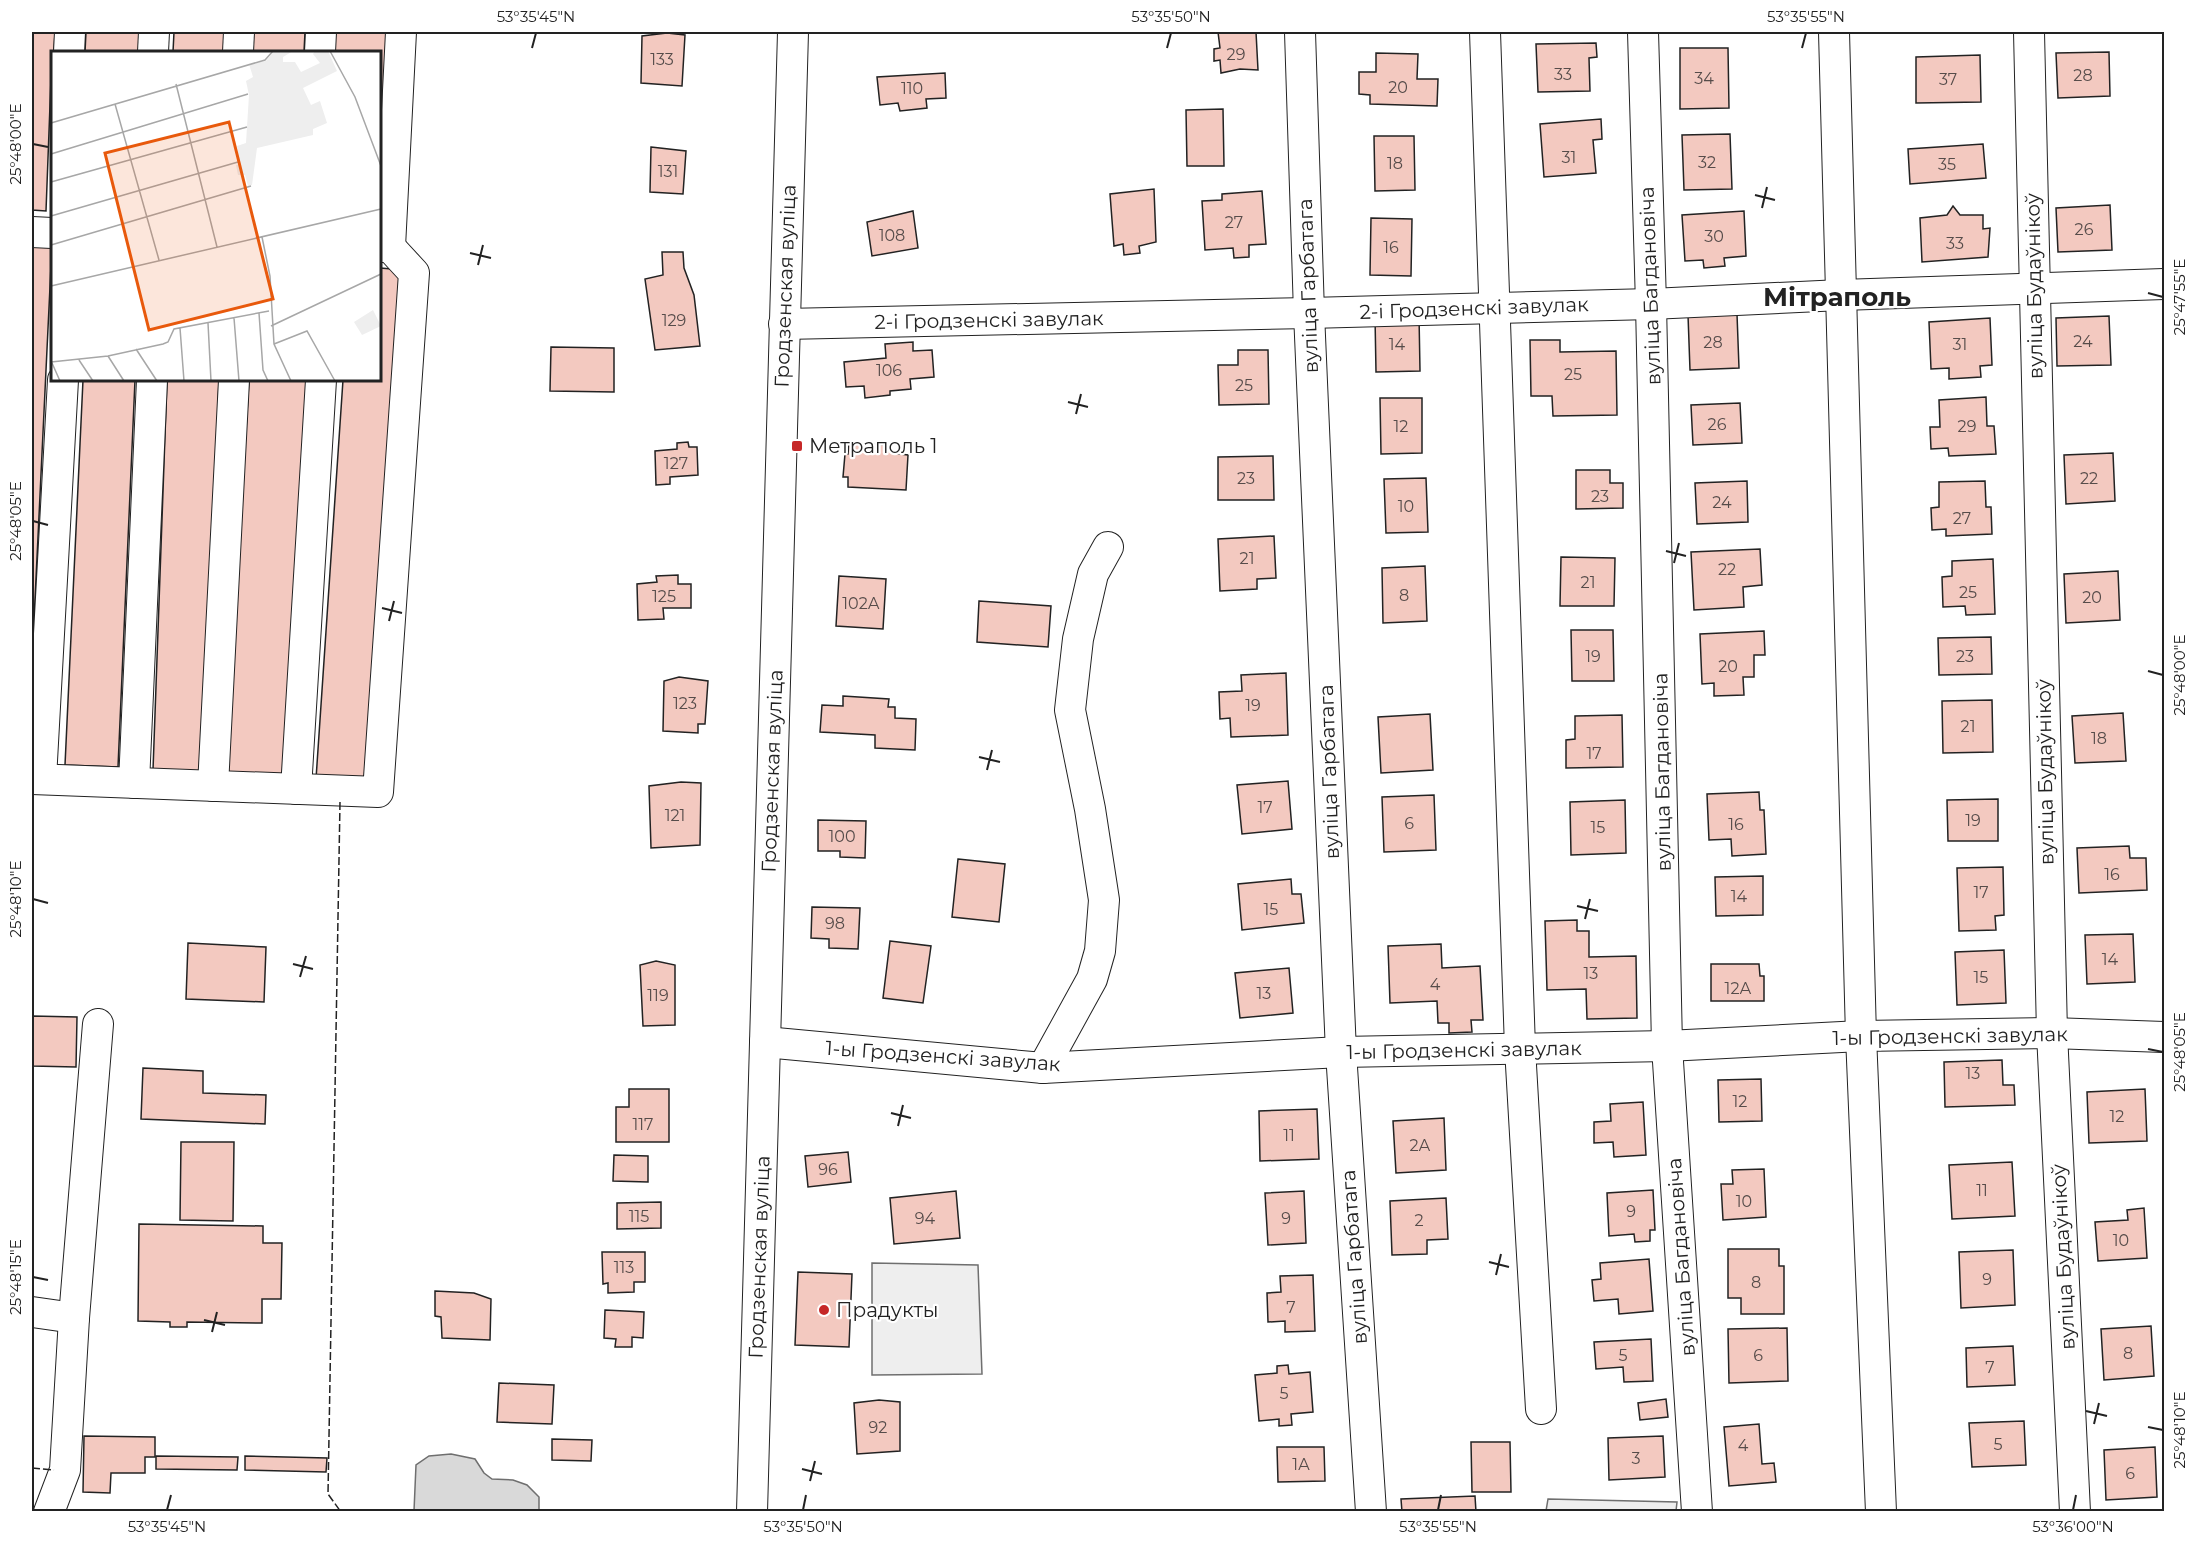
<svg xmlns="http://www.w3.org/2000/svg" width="2196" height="1543" viewBox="0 0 2196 1543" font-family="Montserrat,sans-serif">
  <rect width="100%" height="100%" fill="#fff"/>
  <g fill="#eee" stroke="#6f6f6f" stroke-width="1.5">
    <path d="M872 1263 978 1265 982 1374 872 1375Z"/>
    <path d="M1548 1499 1677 1502 1676 1511H1546Z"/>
  </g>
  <path fill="#d9d9d9" stroke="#6f6f6f" stroke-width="1.5" d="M451 1454 475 1459 484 1473 492 1479 513 1480 527 1485 539 1497V1511H414L416 1465 429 1456Z"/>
  <g fill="#f3c9c0" stroke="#222" stroke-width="1.5">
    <path d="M32 32H55L54 52H52L46 211 32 210Z"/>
    <path d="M86 32H140L139 52H85Z"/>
    <path d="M174 32H232L231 52H173Z"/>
    <path d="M250 32H305L304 52H249Z"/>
    <path d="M333 32H388L380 191V52H332Z"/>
    <path d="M1218 32H1256L1258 70 1240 69 1221 73 1220 60 1214 61V49L1220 48Z"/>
    <path d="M667 33 685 35 682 86 641 83 642 36Z"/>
    <path d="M1596 43 1597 57 1589 58 1590 91 1538 92 1536 44Z"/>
    <path d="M1680 48H1728L1729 108 1680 109Z"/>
    <path d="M2109 52 2110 96 2058 98 2056 53Z"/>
    <path d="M1376 53 1418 54 1417 79H1438L1437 106 1370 104V95L1359 94V72H1376Z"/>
    <path d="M1980 55 1981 102 1916 103V57Z"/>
    <path d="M945 73 946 98 926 99 927 108 900 111 898 103 880 105 877 77Z"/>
    <path d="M1223 109 1224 166H1187L1186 110Z"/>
    <path d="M1601 119 1602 139 1593 140 1596 173 1544 177 1540 124Z"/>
    <path d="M1730 134 1732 189 1684 190 1682 135Z"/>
    <path d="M1374 136H1414L1415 190 1375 191Z"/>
    <path d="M1983 144 1986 178 1910 184 1908 149Z"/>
    <path d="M651 147 686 151 683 194 650 192Z"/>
    <path d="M1154 189 1156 242 1139 246 1140 253 1124 255 1123 244 1114 246 1110 194Z"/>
    <path d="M1262 191 1266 244 1249 245V257L1234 258 1233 248 1205 250 1202 201 1222 200V194Z"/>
    <path d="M2110 205 2112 250 2058 252 2056 208Z"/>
    <path d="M1953 206 1960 215H1983V229L1990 228 1988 257 1922 262 1920 218 1947 215Z"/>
    <path d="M913 211 918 248 872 256 867 222Z"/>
    <path d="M1744 211 1746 256 1724 258 1725 266 1704 268 1703 260 1685 261 1682 215Z"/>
    <path d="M1371 218 1412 219 1411 276 1370 275Z"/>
    <path d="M32 244 52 245 32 662Z"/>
    <path d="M662 252H683L684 268 694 295 700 346 655 350 645 279 663 275Z"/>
    <path d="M380 268 404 270 370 783 316 779 343 380H380Z"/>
    <path d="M1737 314 1739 368 1690 370 1688 315Z"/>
    <path d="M1419 315 1420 371 1376 372 1375 316Z"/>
    <path d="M2109 316 2111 365 2057 366 2056 318Z"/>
    <path d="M1990 318 1992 365 1980 366 1981 377 1949 379V368L1931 369 1929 322Z"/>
    <path d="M1530 340H1560V352L1616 351 1617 415 1553 416 1552 396H1531Z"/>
    <path d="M913 342V351L932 350 934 377 910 379 911 389 890 391V395L865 398 864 386 846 387 844 362 886 358 885 344Z"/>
    <path d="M551 347 614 348V392L550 391Z"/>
    <path d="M1238 350H1268L1269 404 1219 405 1218 365H1238Z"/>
    <path d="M83 380H135L118 767 65 765Z"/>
    <path d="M167 380H219L205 772 153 770Z"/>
    <path d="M249 380H308L284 779 225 776Z"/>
    <path d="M1986 397 1987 426H1994L1996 454 1949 456 1948 448 1931 449 1930 427H1940L1939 400Z"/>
    <path d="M1380 398H1422V453L1381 454Z"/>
    <path d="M1740 403 1742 443 1693 445 1691 405Z"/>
    <path d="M688 442 689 447H697L698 475 670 477V484L656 485 655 451 677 449V443Z"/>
    <path d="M849 443 892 445V453L908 455 906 490 848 487V477H843L845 454H848Z"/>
    <path d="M2113 453 2115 501 2066 504 2064 455Z"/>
    <path d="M1273 456 1274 500H1218V457Z"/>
    <path d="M1576 470H1610V483H1623V508L1576 509Z"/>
    <path d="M1426 478 1428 532 1386 533 1384 479Z"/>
    <path d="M1747 481 1748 522 1697 524 1695 483Z"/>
    <path d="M1985 481 1986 507H1991L1992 534 1946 536V529L1932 530 1931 508 1939 507V482Z"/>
    <path d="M1274 536 1276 578 1257 579V589L1220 591 1218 539Z"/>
    <path d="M1760 549 1762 585 1743 587 1744 607 1694 610 1691 552Z"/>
    <path d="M1561 557 1615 558 1614 606H1560Z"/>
    <path d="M1993 559 1995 614 1966 615 1965 606 1943 607 1942 577 1952 576V561Z"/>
    <path d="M1425 566 1427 621 1383 623 1382 568Z"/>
    <path d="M2118 571 2120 620 2066 623 2064 574Z"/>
    <path d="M678 575V584H691V608H663L664 619 638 620 637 584 657 582 656 576Z"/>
    <path d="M839 576 886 579 883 629 836 626Z"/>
    <path d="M979 601 1051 606 1048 647 977 642Z"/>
    <path d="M1571 630H1613L1614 681H1572Z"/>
    <path d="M1764 631 1765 655H1754V677H1743L1744 695 1714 696V683L1702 684 1700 634Z"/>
    <path d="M1991 637 1992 674 1939 675 1938 638Z"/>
    <path d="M1286 673 1288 735 1231 737 1230 718 1220 719 1219 692 1242 691 1241 675Z"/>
    <path d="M679 677 708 681 705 724H698V733L663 731 664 681Z"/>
    <path d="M843 696 889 699 888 707H895V718L916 719 915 750 875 748V735L820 732 822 705 843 706Z"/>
    <path d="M1992 700 1993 752 1943 753 1942 701Z"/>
    <path d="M2123 713 2126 761 2075 763 2072 716Z"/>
    <path d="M1430 714 1433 770 1381 773 1378 717Z"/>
    <path d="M1622 715 1623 767 1566 768V740L1575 739V716Z"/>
    <path d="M1288 781 1292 829 1242 834 1237 785Z"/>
    <path d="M681 782 701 783 700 845 651 848 649 786Z"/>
    <path d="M1759 792 1760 810H1764L1766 854 1732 856 1731 839 1709 840 1707 794Z"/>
    <path d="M1434 795 1436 850 1384 852 1382 797Z"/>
    <path d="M1998 799V841H1948L1947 800Z"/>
    <path d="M1625 800 1626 853 1571 855 1570 802Z"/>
    <path d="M818 820 866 821 865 858 840 857V851H818Z"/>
    <path d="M2129 846 2130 858H2146L2147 890 2079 893 2077 848Z"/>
    <path d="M958 859 1005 864 999 922 952 917Z"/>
    <path d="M2003 867 2004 915 1995 916 1996 930 1959 931 1957 868Z"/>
    <path d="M1763 876V915L1716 916 1715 877Z"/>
    <path d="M1291 879 1292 894H1301L1304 923 1242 930 1238 884Z"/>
    <path d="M812 907 860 908 858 949 829 948V939L811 938Z"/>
    <path d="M1577 920V931H1589V957L1636 956 1637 1018 1587 1019 1586 989 1547 990 1545 921Z"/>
    <path d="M2133 934 2135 982 2087 984 2085 935Z"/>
    <path d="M890 941 931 946 923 1003 883 998Z"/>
    <path d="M188 943 266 947 264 1002 186 999Z"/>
    <path d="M1441 944 1442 968 1480 966 1483 1020H1471L1472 1032 1449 1033V1023H1438L1437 1001 1390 1003 1388 946Z"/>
    <path d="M2004 950 2006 1003 1957 1005 1955 952Z"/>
    <path d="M656 961 675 965V1025L643 1026 640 965Z"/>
    <path d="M1711 964H1759L1760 976H1764V1001H1711Z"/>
    <path d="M1289 968 1293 1013 1240 1018 1235 973Z"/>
    <path d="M32 1016 77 1017 76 1067 32 1066Z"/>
    <path d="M2002 1060 2003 1085H2014L2015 1105 1945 1107 1944 1062Z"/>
    <path d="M143 1068 203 1071V1093L266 1095 265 1124 141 1119Z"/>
    <path d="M1761 1079 1762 1121 1719 1122 1718 1080Z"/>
    <path d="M629 1089H669V1142H616V1107H629Z"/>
    <path d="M2145 1089 2147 1141 2089 1143 2087 1092Z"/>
    <path d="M1643 1102 1646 1155 1614 1157 1613 1142 1594 1143V1122L1611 1121 1610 1104Z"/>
    <path d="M1317 1109 1319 1159 1260 1161 1259 1111Z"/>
    <path d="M1444 1118 1446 1170 1396 1173 1393 1121Z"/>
    <path d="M181 1142H234L233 1221 180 1220Z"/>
    <path d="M848 1152 851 1182 808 1187 805 1156Z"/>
    <path d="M614 1155 648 1156V1182L613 1181Z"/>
    <path d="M2012 1162 2015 1216 1952 1219 1949 1165Z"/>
    <path d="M1764 1169 1766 1217 1723 1220 1721 1184H1733L1732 1170Z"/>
    <path d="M1653 1190 1655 1230H1650V1241L1635 1242 1634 1234 1609 1236 1607 1193Z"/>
    <path d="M956 1191 960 1238 894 1244 890 1198Z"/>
    <path d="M1304 1191 1306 1243 1268 1245 1265 1193Z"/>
    <path d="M1446 1198 1448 1239 1427 1240V1254L1392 1255 1390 1201Z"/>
    <path d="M661 1202V1228L617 1229V1203Z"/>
    <path d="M2144 1208 2147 1258 2098 1261 2095 1222 2128 1220 2127 1210Z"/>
    <path d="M139 1224 263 1226V1243H282L281 1299H262V1323L187 1322V1327H170V1322L138 1321Z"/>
    <path d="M1728 1249H1779V1266H1784V1314H1741V1298H1728Z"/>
    <path d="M2013 1250 2015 1305 1961 1308 1959 1252Z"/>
    <path d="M602 1252H645V1282H634V1292L608 1293V1283L603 1284Z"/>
    <path d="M1649 1259 1653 1311 1619 1314 1618 1299 1594 1301 1592 1280 1601 1279 1600 1263Z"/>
    <path d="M798 1272 852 1274 849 1347 795 1345Z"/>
    <path d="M1313 1275 1315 1331 1285 1332V1321L1268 1322 1267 1293 1281 1292 1280 1276Z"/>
    <path d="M435 1291 474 1293 491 1299 490 1340 442 1338 441 1317 435 1316Z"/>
    <path d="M605 1310 644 1312 643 1338 632 1337V1347H615L616 1339 604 1338Z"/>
    <path d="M2151 1326 2154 1376 2104 1380 2101 1329Z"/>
    <path d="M1787 1328 1788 1381 1729 1383 1728 1329Z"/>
    <path d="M1651 1339 1653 1381 1624 1382 1623 1367 1596 1369 1594 1342Z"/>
    <path d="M2013 1346 2015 1385 1967 1387 1966 1348Z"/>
    <path d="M1288 1365 1289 1374 1310 1372 1313 1412 1291 1414 1292 1425 1279 1426V1419L1259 1421 1255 1375 1277 1373V1366Z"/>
    <path d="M499 1383 554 1385 552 1424 497 1422Z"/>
    <path d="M1666 1399 1668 1417 1640 1420 1638 1403Z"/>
    <path d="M879 1400 900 1402V1451L857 1454 854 1403Z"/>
    <path d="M2024 1421 2026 1465 1972 1467 1969 1423Z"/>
    <path d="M1759 1424 1762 1464 1774 1463 1776 1482 1729 1486 1724 1427Z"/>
    <path d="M84 1436 155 1437V1457H145V1473H111L110 1493 83 1492Z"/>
    <path d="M1663 1436 1665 1477 1609 1480 1608 1438Z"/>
    <path d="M552 1439 592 1440 591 1461 552 1460Z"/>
    <path d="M1471 1442H1510L1511 1492H1472Z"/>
    <path d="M1277 1447H1324L1325 1481 1278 1482Z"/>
    <path d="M2155 1447 2157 1497 2106 1500 2104 1450Z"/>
    <path d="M156 1456 238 1457 237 1470 156 1469Z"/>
    <path d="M245 1456 327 1458 326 1472 245 1470Z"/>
    <path d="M1475 1496 1476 1512H1402L1401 1499Z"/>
  </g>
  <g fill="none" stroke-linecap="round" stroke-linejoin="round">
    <g stroke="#222" stroke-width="32">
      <g id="minor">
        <path d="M1300 32 1309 313 1341 1052 1371 1512"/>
        <path d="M1485 32 1520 1048 1541 1409"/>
        <path d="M1643 32 1651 304 1667 1046 1697 1512"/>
        <path d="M1834 32 1861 1036 1881 1512"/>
        <path d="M2029 32 2052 1033 2075 1512"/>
        <path d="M69 52 70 32"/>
        <path d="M153 52 154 32"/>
        <path d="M238 52 239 32"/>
        <path d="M320 52 321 32"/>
        <path d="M32 232 52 233"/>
        <path d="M380 247H390L401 32"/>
        <path d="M784 324 1309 313 1651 304 1841 295 2164 284"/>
        <path d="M32 779 378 792 414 273 390 247"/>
        <path d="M41 779 63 380"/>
        <path d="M134 783 152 380"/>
        <path d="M213 786 234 380"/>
        <path d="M296 789 321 380"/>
        <path d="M765 1042 1043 1068 1341 1052 1667 1046 1861 1036 2052 1033 2164 1037"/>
        <path d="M1043 1068 1092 979 1100 951 1104 900 1090 809 1070 710 1078 639 1093 574 1108 547"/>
        <path d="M32 1312 74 1318"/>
        <path d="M49 1512 65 1470 74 1318 98 1024"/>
        <path d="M752 1512 793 32"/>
      </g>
    </g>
    <use href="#minor" stroke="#fff" stroke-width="30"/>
    <g stroke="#222" stroke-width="1.5" stroke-dasharray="8 3" stroke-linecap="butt">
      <path d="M340 802 328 1494 341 1512"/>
      <path d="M32 1468 54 1470"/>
    </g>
  </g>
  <path fill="none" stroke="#222" stroke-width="2" d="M532 48 536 33M1167 48 1171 33M1802 48 1806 33M33 144 48 147M1755 195 1775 200M1762 208 1767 187M470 253 491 258M478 265 483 245M2148 293 2163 297M1068 402 1088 407M1076 414 1081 394M33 521 48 525M1666 551 1686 556M1674 563 1679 543M382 608 402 613M389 621 394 601M2148 671 2163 675M979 757 1000 762M987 770 992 750M33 899 48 903M1577 906 1598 911M1585 919 1590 899M293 964 313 969M300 977 306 956M2148 1049 2163 1052M891 1113 911 1118M898 1126 903 1105M1489 1262 1509 1267M1496 1275 1501 1254M33 1277 48 1280M204 1320 225 1325M212 1332 217 1312M2086 1411 2107 1416M2094 1424 2099 1403M2148 1427 2163 1430M802 1469 822 1474M810 1481 815 1461M167 1510 171 1495M803 1510 806 1495M1438 1510 1441 1495M2073 1510 2076 1495"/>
  <g fill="#c62828" stroke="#fff" stroke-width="2">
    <rect x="791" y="440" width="12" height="12" rx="3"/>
    <circle cx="824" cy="1310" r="6"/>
  </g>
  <g text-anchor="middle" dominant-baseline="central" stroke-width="4.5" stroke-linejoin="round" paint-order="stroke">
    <g font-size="16" fill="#564c4a">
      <text x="1236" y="54">29</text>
      <text x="662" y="59">133</text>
      <text x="1563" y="74">33</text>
      <text x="2083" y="75">28</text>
      <text x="1704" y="78">34</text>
      <text x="1948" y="79">37</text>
      <text x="1398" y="87">20</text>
      <text x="912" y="88">110</text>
      <text x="1569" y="157">31</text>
      <text x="1707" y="162">32</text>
      <text x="1395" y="163">18</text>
      <text x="1947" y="164">35</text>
      <text x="668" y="171">131</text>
      <text x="1234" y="222">27</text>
      <text x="2084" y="229">26</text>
      <text x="892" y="235">108</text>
      <text x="1714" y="236">30</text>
      <text x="1955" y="243">33</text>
      <text x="1391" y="247">16</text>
      <text x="674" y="320">129</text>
      <text x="2083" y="341">24</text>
      <text x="1713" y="342">28</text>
      <text x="1397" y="344">14</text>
      <text x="1960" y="344">31</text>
      <text x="889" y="370">106</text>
      <text x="1573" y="374">25</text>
      <text x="1244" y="385">25</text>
      <text x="1717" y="424">26</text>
      <text x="1401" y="426">12</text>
      <text x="1967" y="426">29</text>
      <text x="676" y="463">127</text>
      <text x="1246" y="478">23</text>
      <text x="2089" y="478">22</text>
      <text x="1600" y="496">23</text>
      <text x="1722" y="502">24</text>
      <text x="1406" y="506">10</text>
      <text x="1962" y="518">27</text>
      <text x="1247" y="558">21</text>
      <text x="1727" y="569">22</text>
      <text x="1588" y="582">21</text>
      <text x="1968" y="592">25</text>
      <text x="1404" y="595">8</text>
      <text x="664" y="596">125</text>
      <text x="2092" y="597">20</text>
      <text x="861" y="603">102А</text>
      <text x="1593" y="656">19</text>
      <text x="1965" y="656">23</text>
      <text x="1728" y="666">20</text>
      <text x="685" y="703">123</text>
      <text x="1253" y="705">19</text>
      <text x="1968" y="726">21</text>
      <text x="2099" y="738">18</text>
      <text x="1594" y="753">17</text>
      <text x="1265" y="807">17</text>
      <text x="675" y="815">121</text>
      <text x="1973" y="820">19</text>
      <text x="1409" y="823">6</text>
      <text x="1736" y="824">16</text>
      <text x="1598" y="827">15</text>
      <text x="842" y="836">100</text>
      <text x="2112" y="874">16</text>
      <text x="1981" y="892">17</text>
      <text x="1739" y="896">14</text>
      <text x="1271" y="909">15</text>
      <text x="835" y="923">98</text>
      <text x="2110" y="959">14</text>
      <text x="1591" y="973">13</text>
      <text x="1981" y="977">15</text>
      <text x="1435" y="984">4</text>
      <text x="1738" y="988">12А</text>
      <text x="1264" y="993">13</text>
      <text x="658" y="995">119</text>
      <text x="1973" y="1073">13</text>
      <text x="1740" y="1101">12</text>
      <text x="2117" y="1116">12</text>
      <text x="643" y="1124">117</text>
      <text x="1289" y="1135">11</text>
      <text x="1420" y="1145">2А</text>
      <text x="828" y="1169">96</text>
      <text x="1982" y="1190">11</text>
      <text x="1744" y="1201">10</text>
      <text x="1631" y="1211">9</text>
      <text x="639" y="1216">115</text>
      <text x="925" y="1218">94</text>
      <text x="1286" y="1218">9</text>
      <text x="1419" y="1220">2</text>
      <text x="2121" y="1240">10</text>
      <text x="624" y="1267">113</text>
      <text x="1987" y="1279">9</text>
      <text x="1756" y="1282">8</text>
      <text x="1291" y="1307">7</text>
      <text x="2128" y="1353">8</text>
      <text x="1623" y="1355">5</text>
      <text x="1758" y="1355">6</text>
      <text x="1990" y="1367">7</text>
      <text x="1284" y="1393">5</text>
      <text x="878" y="1427">92</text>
      <text x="1998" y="1444">5</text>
      <text x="1743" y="1445">4</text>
      <text x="1636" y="1458">3</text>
      <text x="1301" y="1464">1А</text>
      <text x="2130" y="1473">6</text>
    </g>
    <g font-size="20" fill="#222" stroke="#fff">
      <text transform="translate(785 286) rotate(-88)">Гродзенская вуліца</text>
      <text transform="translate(1308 286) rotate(-92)">вуліца Гарбатага</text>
      <text transform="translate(1650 286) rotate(-92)">вуліца Багдановіча</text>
      <text transform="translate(2034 286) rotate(-91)">вуліца Будаўнікоў</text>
      <text transform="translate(1474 308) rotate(-2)">2-і Гродзенскі завулак</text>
      <text transform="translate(989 320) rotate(-1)">2-і Гродзенскі завулак</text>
      <text transform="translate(772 771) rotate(-88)">Гродзенская вуліца</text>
      <text transform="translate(1329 772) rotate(-92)">вуліца Гарбатага</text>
      <text transform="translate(1662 772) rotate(-91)">вуліца Багдановіча</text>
      <text transform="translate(2045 772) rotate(-91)">вуліца Будаўнікоў</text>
      <text transform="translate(1950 1036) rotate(-1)">1-ы Гродзенскі завулак</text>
      <text transform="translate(1464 1050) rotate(-1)">1-ы Гродзенскі завулак</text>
      <text transform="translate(943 1056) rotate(4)">1-ы Гродзенскі завулак</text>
      <text transform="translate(759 1257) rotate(-88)">Гродзенская вуліца</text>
      <text transform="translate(1354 1257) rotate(-94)">вуліца Гарбатага</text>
      <text transform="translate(1681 1257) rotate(-94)">вуліца Багдановіча</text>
      <text transform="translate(2063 1257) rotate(-93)">вуліца Будаўнікоў</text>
    </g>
    <g font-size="20" fill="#222" stroke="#fff" text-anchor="start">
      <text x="809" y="446">Метраполь 1</text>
      <text x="836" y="1310">Прадукты</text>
    </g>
    <g font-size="26" font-weight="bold" fill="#222" stroke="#fff">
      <text x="1837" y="297">Мітраполь</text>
    </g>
  </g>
  <g transform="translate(51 51)">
    <rect width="330" height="330" fill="#fff"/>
    <path d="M223 0H242L232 6V11H244L250 21 269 12 262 3 264 0H277L286 20 252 37 260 54 269 50 276 72 262 78V84L206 97 201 134 197 135 194 124H187L185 114 189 113 186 95 195 92 198 44 195 30 202 26 198 13 215 10ZM322 259 330 275 311 284 303 271Z" fill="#eee"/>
    <path fill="none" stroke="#a7a7a7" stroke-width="1.5" d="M279 0 304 46 330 115M125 33 166 196M64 53 108 209M0 72 214 9 222 0M0 103 197 43M0 131 196 76M0 165 187 111M211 186 219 225 223 293 240 330M0 194 200 135M0 235 330 158M208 262 212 319 217 330M183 267 188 330M157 272 160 330M220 275 330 223M129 277 133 330M223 293 256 280 284 330M85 298 106 330M57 305 73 330M28 309 42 330M0 311 57 305 112 293 117 291 123 278 218 260M1 312 9 330"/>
    <path fill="#e8590c" fill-opacity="0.15" stroke="#e8590c" stroke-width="3" d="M178 71 222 248 98 279 54 102Z"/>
    <rect width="330" height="330" fill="none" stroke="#222" stroke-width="3"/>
  </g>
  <rect width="2196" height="1543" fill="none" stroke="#ffffff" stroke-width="66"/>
  <rect x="33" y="33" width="2130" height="1477" fill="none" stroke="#222" stroke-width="2"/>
  <g font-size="15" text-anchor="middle" fill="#222">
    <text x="536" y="22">53°35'45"N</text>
    <text x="1171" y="22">53°35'50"N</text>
    <text x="1806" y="22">53°35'55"N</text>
    <text transform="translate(16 144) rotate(-90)" y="5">25°48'00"E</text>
    <text transform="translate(2180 297) rotate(-90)" y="5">25°47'55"E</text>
    <text transform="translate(16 521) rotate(-90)" y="5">25°48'05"E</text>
    <text transform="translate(2180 675) rotate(-90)" y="5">25°48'00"E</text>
    <text transform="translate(16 899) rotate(-90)" y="5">25°48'10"E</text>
    <text transform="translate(2180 1052) rotate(-90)" y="5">25°48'05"E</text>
    <text transform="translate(16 1277) rotate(-90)" y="5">25°48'15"E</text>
    <text transform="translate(2180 1430) rotate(-90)" y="5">25°48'10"E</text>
    <text x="167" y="1532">53°35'45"N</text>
    <text x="803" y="1532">53°35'50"N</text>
    <text x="1438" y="1532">53°35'55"N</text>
    <text x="2073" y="1532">53°36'00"N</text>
  </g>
</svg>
